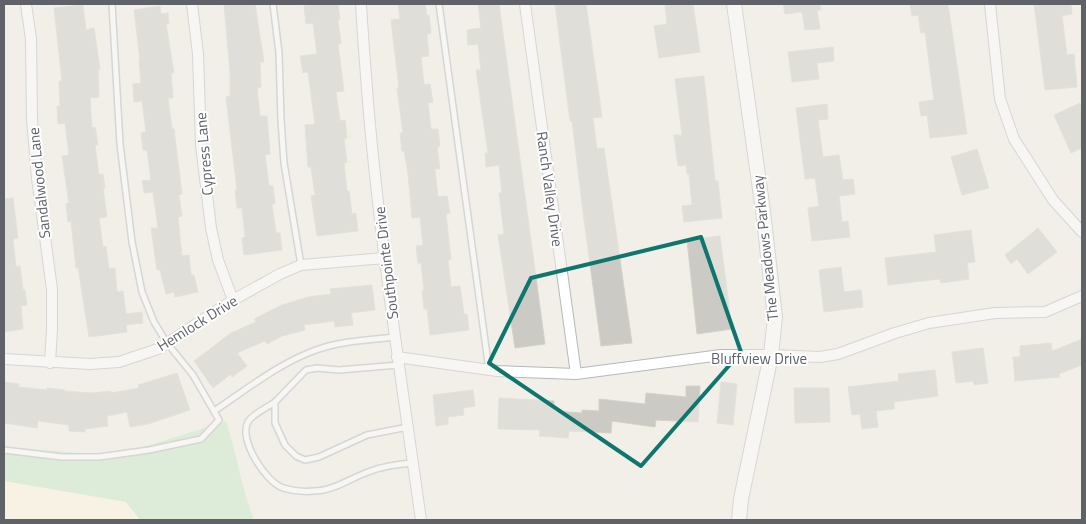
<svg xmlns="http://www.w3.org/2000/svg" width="1086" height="524" viewBox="0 0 1086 524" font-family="'Titillium Web',sans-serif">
  <rect width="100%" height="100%" fill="#f1efe8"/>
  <path fill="#fef7e0" d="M4 448 48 460 134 449 143 520H4Z"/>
  <path fill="#c5e8c5" d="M226 421C237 454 241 488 254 520H140L126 502 4 481V447L116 456Z"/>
  <g fill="#cccac5" stroke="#d6d1c6">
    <path d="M224 4H255L264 62H260L261 87 257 88 260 116H267L270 154 265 155 269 186H273L275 204H272L276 233H280L282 250 244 255 242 238 245 237 242 208H237L235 190H237L226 97 230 96V72Z"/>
    <path d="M321 4H338L340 19 338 20 341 44H338L344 91 336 92 340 121 345 120 347 138 344 139 347 162 344 163 347 191H349L352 214 356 213 358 231 317 236 311 196 315 195 311 167H308L305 125 315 124 308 72 303 73 300 56 317 54 313 23 306 24 304 6Z"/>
    <path d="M398 4H425L427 16 429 15 431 33 427 34 429 56 421 57 424 85 430 84 433 102 428 103 431 129H438L440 146 437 147 440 169H435L438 197 447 196 450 213 446 214 451 259 448 260 451 287 460 286 464 314H467L469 330 430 335 427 309H424L422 291H424L421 263H418L416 246 423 245 420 217 412 218 408 173 404 151H402L400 133H403L397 88H399L391 20 400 19Z"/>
    <path d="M478 4H499L545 344 515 348 498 235 504 234 499 193H502L499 165 486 167 485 153H488L476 70H481L478 44 468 45 467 30 481 28Z"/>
    <path d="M555 4H586L602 117 593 118 597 149 604 148 632 343 601 346 583 212 572 121H570Z"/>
    <path d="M665 4H693L700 52 659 58 654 26 667 24Z"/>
    <path d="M783 4H820L821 10H817L820 29 805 30 802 12 785 14Z"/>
    <path d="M910 4H948L967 134 930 138 927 115 921 116 919 102 934 100 925 32 921 33 918 15 912 16Z"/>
    <path d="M1034 4H1071L1072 14 1062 16 1067 55 1074 54 1077 87 1045 90Z"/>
    <path d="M83 5 86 30 94 28 100 69H98L99 97 90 98 92 128 95 127 98 145H95L99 175 103 174 105 188H103L107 217 99 218 103 247 106 246 109 269 115 268 117 292 123 291 126 314 142 312 143 323 126 325 127 332 89 337 78 267 76 268 71 221 68 222 66 204 69 203 62 156 69 155 65 123 58 124 57 106H60L59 81H62L54 8Z"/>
    <path d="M160 6 161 14 168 13 169 24H166L174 73H171L173 98H168L172 129H174L182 194 179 195 182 216 178 217 182 256 189 255 191 275H194L198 292 175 297 174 292 166 294 160 270H157L151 228H158L153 192 144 193 142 181 151 180 147 150H143L141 133 146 132 142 101 134 102 133 84 141 83 139 60H140L134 10Z"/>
    <path d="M833 47 834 61 817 63 819 79 792 82 788 52Z"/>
    <path d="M704 76 715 181H718L722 218 684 222 682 206 692 205 689 174H687L686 165 678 166 674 135H682L675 79Z"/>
    <path d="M1080 103 1082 108V148L1071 153 1054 115Z"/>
    <path d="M827 104 828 119 818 120 823 157 839 155 843 180 853 179 855 194 839 196 842 222 848 221 850 237 812 241 808 208 819 206 815 178 805 179 796 108Z"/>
    <path d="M977 149 989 188 962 195 951 157Z"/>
    <path d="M13 198 18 238 13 239 16 267 20 266 23 290H25L27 305 21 306 23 329 4 332V199Z"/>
    <path d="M1038 228 1057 252 1028 274 1017 259 1011 264 1005 255Z"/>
    <path d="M971 230 975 262 967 263 969 279 941 283 940 279 888 285 885 258 936 252 934 235Z"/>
    <path d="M720 236 732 329 697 334 687 240Z"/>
    <path d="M841 267 844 292 861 290 863 307 824 312 819 270Z"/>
    <path d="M372 285 375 310 351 313 353 325 335 327 334 321 304 325 305 330 282 336 267 344 265 341 237 353 247 366 232 377 231 374 213 388 194 361 231 333 256 322 254 319 282 305 308 297 331 294 330 289Z"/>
    <path d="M1082 339V365L1059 374 1060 377 1015 381 1013 357H1020V346L1051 343 1052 351Z"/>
    <path d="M983 348 988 383 974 385 973 381 956 383 952 352Z"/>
    <path d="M935 370 938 396 894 402V409L876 411 878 427 862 429 860 414 852 415 848 387 899 381 898 374Z"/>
    <path d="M177 373 190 410 148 424 130 427 127 412 107 416 108 426 85 429V432L69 431V425L38 421 37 428 4 423V382L19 384 18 387 47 390V388L65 390 64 391 92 393 111 391V393L139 388 138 385Z"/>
    <path d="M721 382 737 384 733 425 717 423Z"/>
    <path d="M686 386H700L698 422 656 420 655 427 612 421 611 433 569 431 568 438 539 436 540 430 498 429 499 398 554 401V411L582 413V410L599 411V399L645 404 646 393 686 397Z"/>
    <path d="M794 388H829L830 422 795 423Z"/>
    <path d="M473 390 475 406 463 408 464 415 448 417V424L436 426 433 395Z"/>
  </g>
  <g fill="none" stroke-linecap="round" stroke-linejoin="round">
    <g stroke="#b5b8bc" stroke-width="8">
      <g id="lane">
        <path d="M273 4 279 53 281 120 284 163 301 265"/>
        <path d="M439 4 489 370"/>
        <path d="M398 365 339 370 317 368 306 370 275 402V423L285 445 296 456 305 460 319 457 367 435 408 427"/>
        <path d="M275 402C268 407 251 415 248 422 238 440 266 482 283 488 293 491 304 492 314 491 333 491 351 478 368 472 383 466 397 464 413 463"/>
        <path d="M214 411C246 390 279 363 316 350 340 341 369 340 395 337"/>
        <path d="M4 450 62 457H99L149 450 201 439 219 420 193 375 167 343 154 322 142 292 132 242 120 144 112 4"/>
      </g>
    </g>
    <g stroke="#b5b8bc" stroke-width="12">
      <g id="street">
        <path d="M26 4 31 39 32 120 37 178 52 289V330L50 363"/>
        <path d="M192 4 198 54 201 145 211 228 218 260 233 300"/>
        <path d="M361 4C363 40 366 77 369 114 381 250 402 385 421 520"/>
        <path d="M525 4 576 374"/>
        <path d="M990 4 1000 99 1014 139 1053 200 1082 232"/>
        <path d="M397 357 497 371 576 374 721 355H771L820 357 838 354 895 333 929 323 995 313 1045 312 1082 296"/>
        <path d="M4 359 90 364 119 362 158 349 233 300 280 274 301 265 385 258"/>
      </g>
    </g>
    <g stroke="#b6babf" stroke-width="16">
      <path id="secondary" d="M734 4 763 211 775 317 771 355 741 499 739 520"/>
    </g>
    <use href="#lane" stroke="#fff" stroke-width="5"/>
    <use href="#street" stroke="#fff" stroke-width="10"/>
    <use href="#secondary" stroke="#fff" stroke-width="14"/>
  </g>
  <path d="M0 0H1086V524H0ZM701 237 741 352 641 466 489 363 531 278Z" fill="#f1efe8" fill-opacity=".55" fill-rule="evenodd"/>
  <path fill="none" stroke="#0f766e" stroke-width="4" stroke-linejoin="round" d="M701 237 741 352 641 466 489 363 531 278Z"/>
  <g text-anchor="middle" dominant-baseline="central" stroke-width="4" stroke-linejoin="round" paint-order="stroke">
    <g font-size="15" fill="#5f6368" stroke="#fff">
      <text transform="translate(204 154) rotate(-95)">Cypress Lane</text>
      <text transform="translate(39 183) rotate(-96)">Sandalwood Lane</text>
      <text transform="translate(550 189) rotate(82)">Ranch Valley Drive</text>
      <text transform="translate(765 248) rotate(-96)">The Meadows Parkway</text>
      <text transform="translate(386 263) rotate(-97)">Southpointe Drive</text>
      <text transform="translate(197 323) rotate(-32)">Hemlock Drive</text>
      <text x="759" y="358">Bluffview Drive</text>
    </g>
  </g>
  <rect width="1086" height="524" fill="none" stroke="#5f6368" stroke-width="10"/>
</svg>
